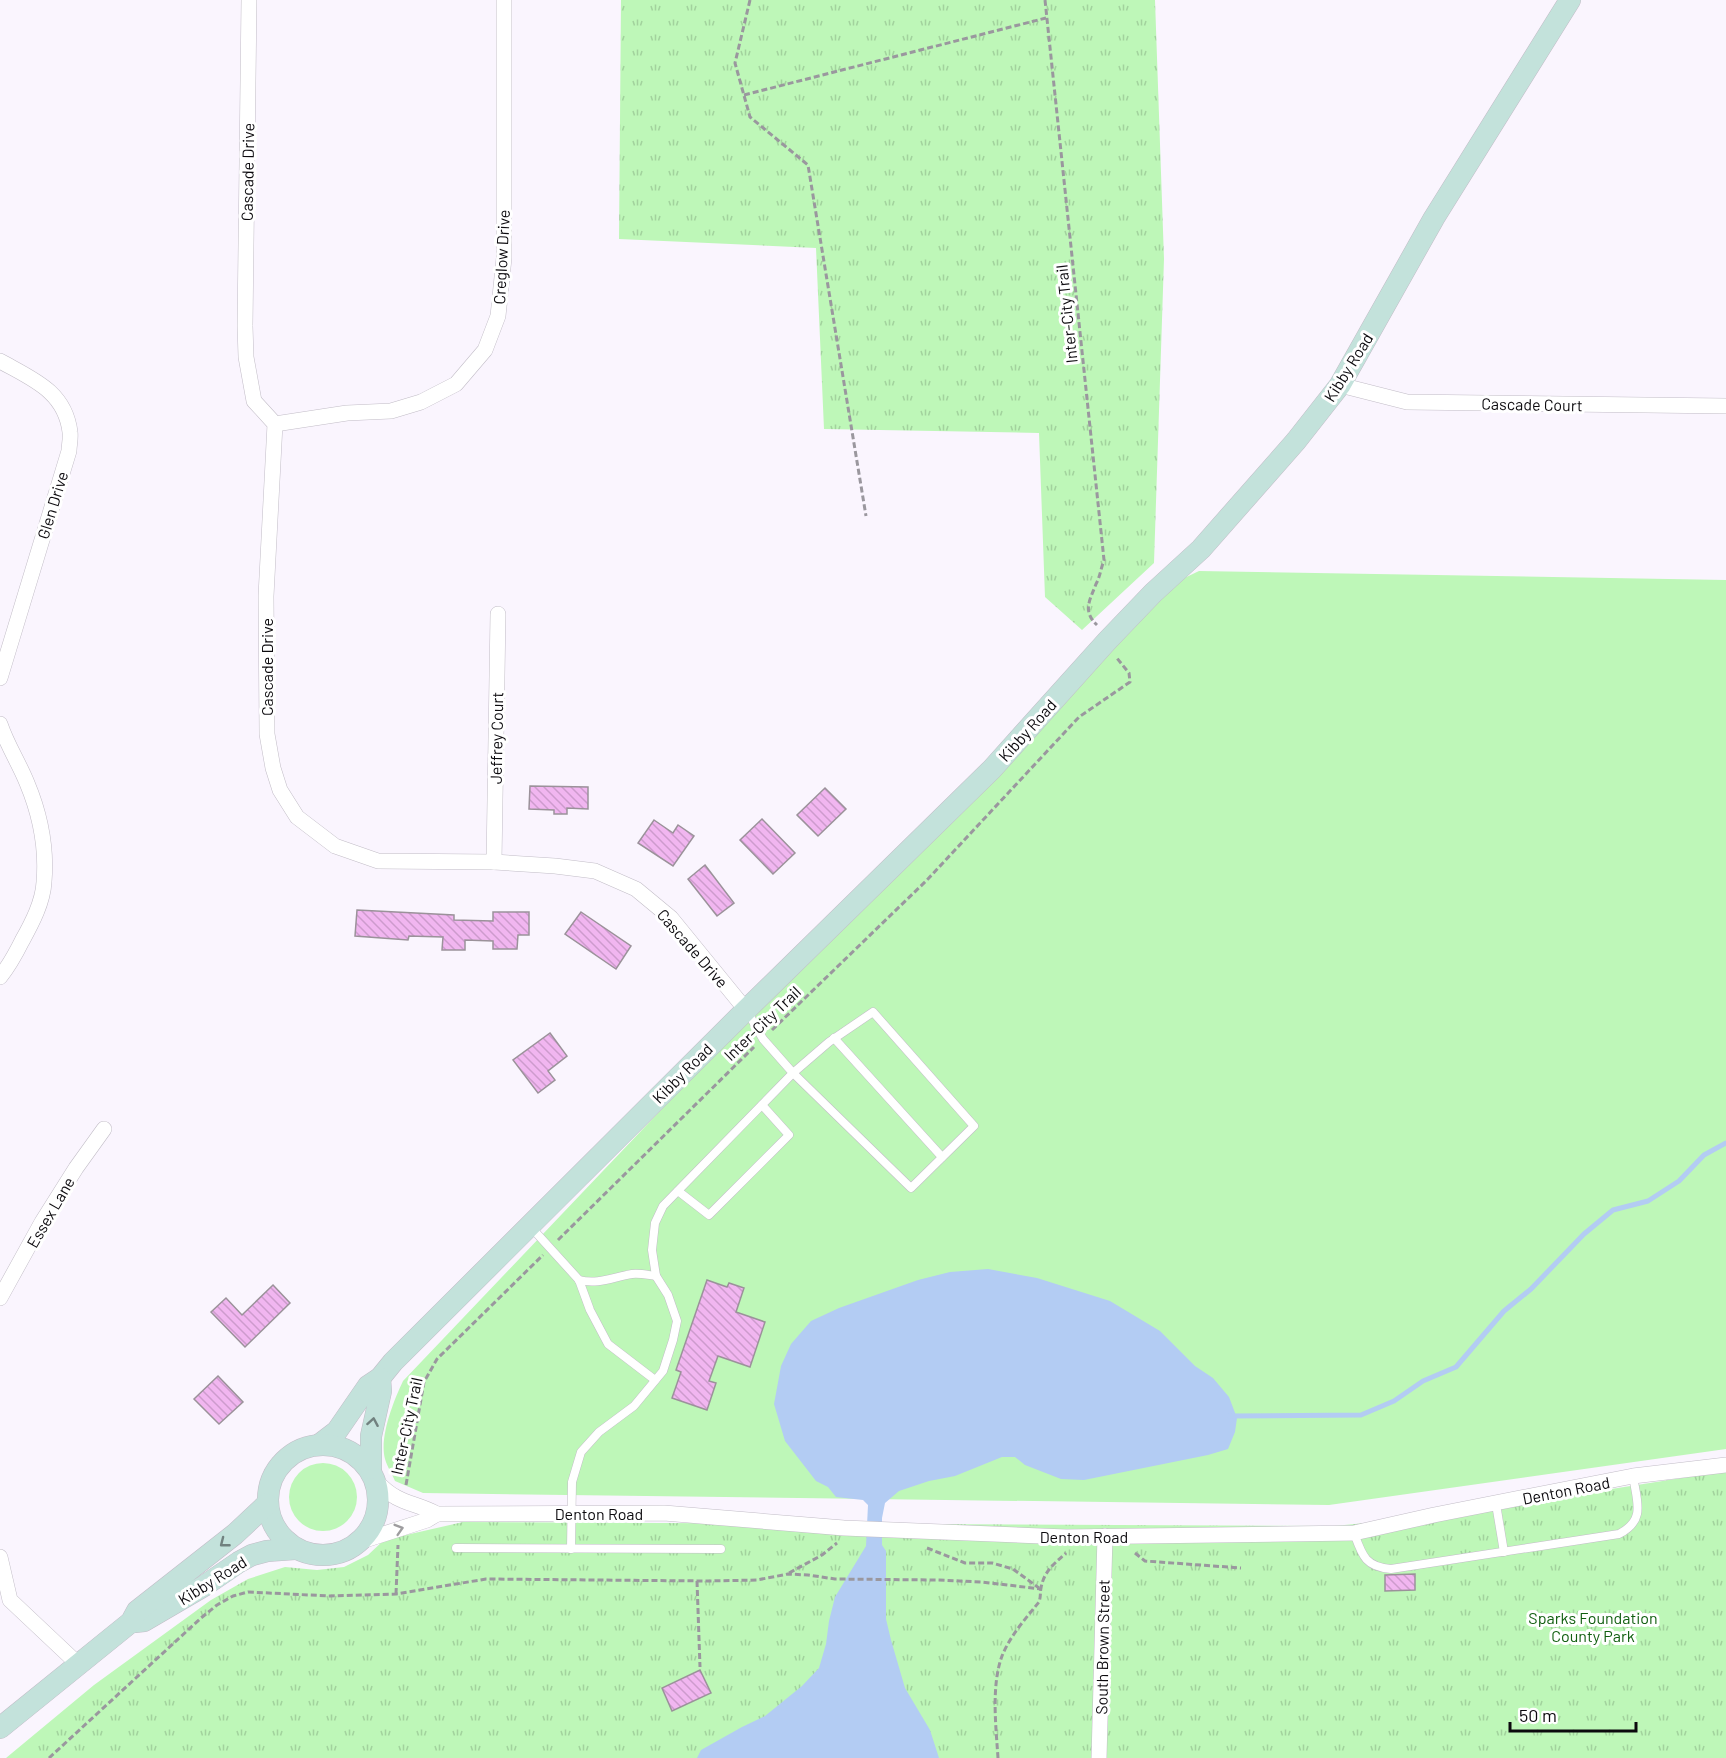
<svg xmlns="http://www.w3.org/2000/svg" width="1726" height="1758" viewBox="0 0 1726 1758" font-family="Barlow,sans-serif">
  <defs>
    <pattern id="park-tufts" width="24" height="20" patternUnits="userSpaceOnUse" patternTransform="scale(1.5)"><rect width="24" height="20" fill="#bef7b8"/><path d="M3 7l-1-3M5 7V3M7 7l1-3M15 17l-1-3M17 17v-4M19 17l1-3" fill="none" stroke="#a2d29d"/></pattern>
    <pattern id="building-back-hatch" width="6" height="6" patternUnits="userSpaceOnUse" patternTransform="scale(1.5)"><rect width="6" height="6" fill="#f1b6f0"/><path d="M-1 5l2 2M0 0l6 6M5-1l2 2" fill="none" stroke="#cd9bcd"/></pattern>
  </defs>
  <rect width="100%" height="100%" fill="#faf5fe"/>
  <g fill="#bef7b8">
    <path d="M1199 571 1726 580V1449L1329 1505 423 1493 395 1481C392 1474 387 1466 385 1459 379 1437 394 1400 403 1381L1153 593Z"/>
    <circle cx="323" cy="1497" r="34"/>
  </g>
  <g fill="url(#park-tufts)">
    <path d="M621 0H1155L1164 259 1154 563 1082 630 1045 597 1039 433 824 429 816 248 619 239Z"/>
    <path d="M1726 1471V1758H6L94 1685 211 1600 248 1579 285 1567 317 1570 344 1567 368 1555 384 1540 463 1522 1334 1526 1439 1516Z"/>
  </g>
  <path fill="#b3ccf3" d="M988 1269 1037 1278 1110 1301 1160 1331 1195 1366 1213 1378 1229 1397 1237 1418 1235 1432 1228 1449 1208 1455 1084 1480 1061 1479 1025 1465 1015 1457H1002L955 1476 929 1481 899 1491 885 1503 882 1518V1545L886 1551V1619L891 1640 905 1688 930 1730 939 1758H697L701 1750 742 1727 765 1716 802 1686 819 1668 826 1644 829 1621 835 1597 866 1546 868 1505 863 1500 836 1497 828 1487 816 1481 785 1441 774 1404 781 1366 791 1344 811 1321 839 1308 918 1280 950 1272Z"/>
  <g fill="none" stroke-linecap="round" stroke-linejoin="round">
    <path stroke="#b3ccf3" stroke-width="5" d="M1229 1416 1361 1415 1394 1401 1423 1381 1456 1367 1504 1311 1531 1289 1584 1234 1613 1210 1648 1201 1679 1181 1704 1155 1726 1143"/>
  </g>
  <g fill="url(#building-back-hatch)" stroke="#9b929a" stroke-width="1.5">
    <path d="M530 786 588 787V809L567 808V814H554V810L529 809Z"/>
    <path d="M825 788 846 809 818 836 797 815Z"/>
    <path d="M762 819 795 853 773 874 740 840Z"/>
    <path d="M654 820 673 833 678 825 694 836 673 866 638 843Z"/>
    <path d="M705 865 734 903 717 916 688 879Z"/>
    <path d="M357 910 454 915V920L493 921V912H529V935H518L517 949H493V941L465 940V950H442L443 937 409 936 408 940 355 936Z"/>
    <path d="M581 912 631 946 616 969 565 934Z"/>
    <path d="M550 1033 567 1056 548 1071 555 1080 538 1093 513 1060Z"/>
    <path d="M707 1280 727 1287 729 1283 744 1288 736 1312 765 1322 750 1367 718 1356 709 1381 716 1383 707 1410 672 1398 681 1372 676 1370Z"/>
    <path d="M273 1285 290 1303 245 1347 211 1312 226 1298 242 1315Z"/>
    <path d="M218 1376 243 1402 219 1424 194 1399Z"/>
    <path d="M1415 1574V1590L1385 1591V1575Z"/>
    <path d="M700 1670 711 1693 672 1711 662 1688Z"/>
  </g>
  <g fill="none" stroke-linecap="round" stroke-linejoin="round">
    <g stroke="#c2bdc7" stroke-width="9">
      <g id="lane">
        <path d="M873 1012 974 1126 911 1188 793 1073 829 1042Z"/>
        <path d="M834 1038 942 1157"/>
        <path d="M678 1191 709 1215 789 1135 762 1105"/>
        <path d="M530 1226 579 1280 590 1310 608 1344 655 1380"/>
        <path d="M579 1280C598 1285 613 1277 632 1274 639 1273 648 1275 656 1276"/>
        <path d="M1496 1504 1504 1552"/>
        <path d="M1354 1533C1362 1555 1365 1567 1391 1569L1619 1534C1646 1520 1637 1502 1633 1476"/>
        <path d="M456 1548 721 1549"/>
        <path d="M571 1549 572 1482 581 1452 599 1432 634 1406 663 1371 673 1340 677 1321 668 1295 656 1276 652 1250 655 1223 663 1206 793 1073 763 1039 747 1011"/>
      </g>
    </g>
    <g stroke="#c2bdc7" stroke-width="16">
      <g id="street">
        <path d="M249 0 245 326 246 357 254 401 275 424 266 596 267 734 273 768 280 790 297 817 335 846 378 861 494 862 555 866 595 871 636 889 671 918 746 1010"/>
        <path d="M0 361C32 379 65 391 70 432 71 438 69 445 69 451L0 678"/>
        <path d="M1340 385 1407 402 1726 406"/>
        <path d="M275 424 347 413 391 411 421 402 456 384 485 350 498 316 504 258V0"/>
        <path d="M0 724C7 745 19 763 27 783 40 814 47 847 44 882 43 902 32 923 22 941 16 953 9 966 0 977"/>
        <path d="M494 862 498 614"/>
        <path d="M0 1298 42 1222 76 1168 104 1129"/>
        <path d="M377 1482C399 1505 412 1501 437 1514L664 1513 844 1528 1066 1537 1354 1533 1434 1515 1633 1476 1726 1465"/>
        <path d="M359 1542 427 1520 437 1514"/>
        <path d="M0 1557 10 1600 79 1665"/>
        <path d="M1099 1758 1105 1536"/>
      </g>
    </g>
    <g stroke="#c2bdc7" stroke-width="22">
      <g id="secondary">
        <path d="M320 1444 337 1431 368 1386 380 1378 393 1362 746 1010 992 769 1107 641 1153 593 1201 549 1296 441 1340 385 1434 218 1570 0"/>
        <circle cx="323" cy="1500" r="55"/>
        <path d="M371 1468V1436L381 1391 380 1378"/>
        <path d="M135 1622 144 1621 204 1586 239 1562 252 1555 267 1551 295 1549"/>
        <path d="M0 1728 131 1622 137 1611 235 1534 267 1504"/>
      </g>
    </g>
    <g stroke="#9a979e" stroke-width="3" stroke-dasharray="6 3" stroke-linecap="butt">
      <path d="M750 0 735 63 750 117 808 165 866 516"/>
      <path d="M1045 0 1104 560C1101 568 1100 577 1096 584 1090 600 1082 611 1097 625"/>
      <path d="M744 95 1046 18"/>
      <path d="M772 1030 927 880 1079 717 1130 682 1129 673 1116 657"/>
      <path d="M558 1240 754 1047"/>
      <path d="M406 1485 424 1382 437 1359 543 1255"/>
      <path d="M927 1548 965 1563H992L1013 1569 1039 1588"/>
      <path d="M1135 1553 1145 1561 1241 1568"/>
      <path d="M789 1573 822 1555 837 1543"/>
      <path d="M697 1581 700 1667"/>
      <path d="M396 1594 398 1545"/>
      <path d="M49 1758 201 1618 217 1605 233 1596 248 1592 330 1596 396 1594 486 1579 708 1581 757 1580 788 1574 808 1575 835 1579 937 1580 982 1582 1041 1589"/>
      <path d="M998 1758C996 1727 991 1686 1002 1656 1010 1636 1026 1618 1039 1602 1041 1596 1040 1593 1041 1588 1044 1571 1054 1564 1066 1553"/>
    </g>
    <use href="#lane" stroke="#fff" stroke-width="8"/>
    <use href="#street" stroke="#fff" stroke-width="15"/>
    <use href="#secondary" stroke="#c3e2db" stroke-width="21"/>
  </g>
  <defs><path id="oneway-chevron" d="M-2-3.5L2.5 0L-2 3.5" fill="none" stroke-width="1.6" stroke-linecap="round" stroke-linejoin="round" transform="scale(1.5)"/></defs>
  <g stroke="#71817f">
    <use href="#oneway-chevron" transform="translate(373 1422) rotate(-80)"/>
    <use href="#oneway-chevron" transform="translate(224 1543) rotate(142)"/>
  </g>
  <use stroke="#9e9d9f" href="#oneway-chevron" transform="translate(399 1529) rotate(-17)"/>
  <g text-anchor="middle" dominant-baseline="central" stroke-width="6" stroke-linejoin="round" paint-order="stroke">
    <g font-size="16" fill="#0c0a0e" stroke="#fff">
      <text transform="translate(247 172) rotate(-89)">Cascade Drive</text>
      <text transform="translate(501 257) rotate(-87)">Creglow Drive</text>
      <text transform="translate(1066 314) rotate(-96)">Inter-City Trail</text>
      <text transform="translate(1348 367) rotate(-58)">Kibby Road</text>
      <text transform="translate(1532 404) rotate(1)">Cascade Court</text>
      <text transform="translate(52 505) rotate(-73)">Glen Drive</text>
      <text transform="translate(266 667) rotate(-90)">Cascade Drive</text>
      <text transform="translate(1027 730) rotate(-48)">Kibby Road</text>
      <text transform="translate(496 738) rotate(-89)">Jeffrey Court</text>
      <text transform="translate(693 948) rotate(49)">Cascade Drive</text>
      <text transform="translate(762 1023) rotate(-44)">Inter-City Trail</text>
      <text transform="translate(682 1073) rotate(-45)">Kibby Road</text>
      <text transform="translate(50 1212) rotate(-60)">Essex Lane</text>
      <text transform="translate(406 1426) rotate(-78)">Inter-City Trail</text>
      <text transform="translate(1566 1490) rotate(-11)">Denton Road</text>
      <text x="599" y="1513">Denton Road</text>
      <text x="1084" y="1536">Denton Road</text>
      <text transform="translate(212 1580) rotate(-32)">Kibby Road</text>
      <text transform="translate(1102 1647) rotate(-89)">South Brown Street</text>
    </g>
    <g font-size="16" fill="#115f10" stroke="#fff">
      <text x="1593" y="1617">Sparks Foundation<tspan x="1593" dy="18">County Park</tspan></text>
    </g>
  </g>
  <path d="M1510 1722v9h126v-9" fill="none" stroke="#0c0a0e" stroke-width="3"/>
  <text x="1519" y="1722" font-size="18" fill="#0c0a0e" stroke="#ffffff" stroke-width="4.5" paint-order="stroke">50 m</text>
</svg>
